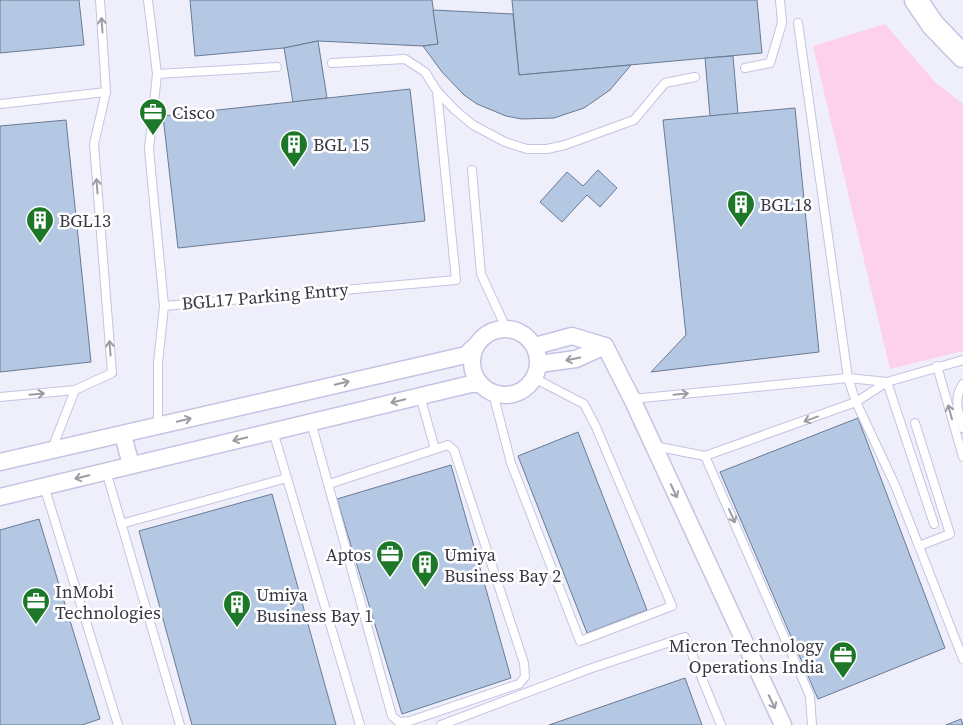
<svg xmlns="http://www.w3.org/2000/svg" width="963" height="725" viewBox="0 0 963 725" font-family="'Source Serif 4',serif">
  <rect width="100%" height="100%" fill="#efeffc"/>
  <path fill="#fdd1e9" d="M885 24 935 82 963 104V351L890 369 813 46Z"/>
  <g fill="#b4c7e3" stroke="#697a94">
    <path d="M0 0H79L84 45 0 53Z"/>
    <path d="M190 0H432L438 44 423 46 318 41 284 48 195 56Z"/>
    <path d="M512 0H757L762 53 519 75Z"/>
    <path d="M433 10 513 14 519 75 631 65 610 90 584 108 554 118 522 119 506 116 477 104 464 95 442 72 423 46 438 44Z"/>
    <path d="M318 41 327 98 293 102 284 48Z"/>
    <path d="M733 56 738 114 710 116 705 58Z"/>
    <path d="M410 89 425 221 178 248 163 116Z"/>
    <path d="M795 108 819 352 651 372 686 335 663 120Z"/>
    <path d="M66 120 91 362 0 372V126Z"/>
    <path d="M598 170 617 188 600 207 587 195 562 222 540 202 567 172 583 186Z"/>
    <path d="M858 418 945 648 818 699 720 472Z"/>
    <path d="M578 432 647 610 587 633 518 456Z"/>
    <path d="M451 465 511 678 402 714 337 499Z"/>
    <path d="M272 494 336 725H192L139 531Z"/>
    <path d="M39 519 100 719 82 725H0V530Z"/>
    <path d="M685 678 702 725H549Z"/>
    <path d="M961 719 963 725H946Z"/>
  </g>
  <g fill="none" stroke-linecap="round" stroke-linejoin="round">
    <g stroke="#c4c3e3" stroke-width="10">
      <g id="lane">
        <path d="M148 0 157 74 149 149 164 306"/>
        <path d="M798 23 848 378 856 402 895 485 963 659"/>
        <path d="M332 63 405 59 425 72 437 91"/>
        <path d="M745 68 770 63 782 23 780 0"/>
        <path d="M157 74 277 67"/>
        <path d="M0 104 106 92"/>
        <path d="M472 170 481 274 506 328"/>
        <path d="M937 366 963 457"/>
        <path d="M887 382 934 524"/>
        <path d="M963 384C953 399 958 411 963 428"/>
        <path d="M493 393 511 463 580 641 672 606 596 427 584 404 534 378"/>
        <path d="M420 396 435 449"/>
        <path d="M0 397 75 390 112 373 94 144 106 92 100 0"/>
        <path d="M632 399 848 378 887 382"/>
        <path d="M311 422 392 716 399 722 410 721 519 684 525 677 524 663 454 450 448 445 329 484"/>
        <path d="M915 423 950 534 919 546"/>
        <path d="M158 426V363L164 306 456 280 437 91 455 110 473 125 505 142 527 149H547L565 145 634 120 665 83 695 77"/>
        <path d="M273 431 360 725"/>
        <path d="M654 446 705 456 856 402 887 382 963 360"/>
        <path d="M52 449 75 390"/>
        <path d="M705 456 810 696 812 725"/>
        <path d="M106 471 180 725"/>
        <path d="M44 486 118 725"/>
        <path d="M121 524 287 478"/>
        <path d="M441 725 589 669 685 637 721 725"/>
      </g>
    </g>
    <g stroke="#c4c3e3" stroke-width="19">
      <g id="street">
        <circle cx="505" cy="362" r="33"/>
        <path d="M535 346 572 336 605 346 632 399 783 725"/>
        <path d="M539 364 576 359 605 346"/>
        <path d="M123 435 131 465"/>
        <path d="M0 462 466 355 474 347"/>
        <path d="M0 497 471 384H480"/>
      </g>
    </g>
    <g stroke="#c4c3e3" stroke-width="25">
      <path id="secondary" d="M916 0 933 25 963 56"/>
    </g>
    <use href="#lane" stroke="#fff" stroke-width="8"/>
    <use href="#street" stroke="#fff" stroke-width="16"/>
    <use href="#secondary" stroke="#fff" stroke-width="22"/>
  </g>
  <defs><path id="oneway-shaft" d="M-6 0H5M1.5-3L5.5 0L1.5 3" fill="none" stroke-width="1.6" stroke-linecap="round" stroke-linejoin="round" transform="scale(1.25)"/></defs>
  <g stroke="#9c9ca2">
    <use href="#oneway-shaft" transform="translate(102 25) rotate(-94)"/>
    <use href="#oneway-shaft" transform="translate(97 186) rotate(-94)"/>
    <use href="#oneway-shaft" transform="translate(110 348) rotate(-94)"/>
    <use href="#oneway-shaft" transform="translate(573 359) rotate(168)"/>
    <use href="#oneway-shaft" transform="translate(342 383) rotate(-13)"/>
    <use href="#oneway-shaft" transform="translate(37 394) rotate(-5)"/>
    <use href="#oneway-shaft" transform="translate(681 394) rotate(-5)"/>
    <use href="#oneway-shaft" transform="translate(398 401) rotate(167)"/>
    <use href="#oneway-shaft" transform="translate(950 412) rotate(-106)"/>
    <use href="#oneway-shaft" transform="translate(811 419) rotate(160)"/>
    <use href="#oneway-shaft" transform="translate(184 420) rotate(-13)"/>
    <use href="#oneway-shaft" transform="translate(240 439) rotate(167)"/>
    <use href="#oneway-shaft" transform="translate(82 477) rotate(166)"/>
    <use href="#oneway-shaft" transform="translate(674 491) rotate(65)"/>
    <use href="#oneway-shaft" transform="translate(732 516) rotate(66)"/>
    <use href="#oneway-shaft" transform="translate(772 702) rotate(65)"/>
  </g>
  <defs>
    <g id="office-pin" transform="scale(1.4375)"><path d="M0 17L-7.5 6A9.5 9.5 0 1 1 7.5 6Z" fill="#1c7828" stroke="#fff"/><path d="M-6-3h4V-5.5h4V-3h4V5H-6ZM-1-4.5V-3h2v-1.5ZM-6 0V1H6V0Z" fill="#fff"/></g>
    <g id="building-pin" transform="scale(1.4375)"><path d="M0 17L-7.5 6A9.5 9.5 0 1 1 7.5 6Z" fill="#1c7828" stroke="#fff"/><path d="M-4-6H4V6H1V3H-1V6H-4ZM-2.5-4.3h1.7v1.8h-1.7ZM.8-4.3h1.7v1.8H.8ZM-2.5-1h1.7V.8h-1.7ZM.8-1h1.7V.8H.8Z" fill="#fff"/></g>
  </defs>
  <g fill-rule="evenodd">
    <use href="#office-pin" x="153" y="112"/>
    <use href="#building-pin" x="294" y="144"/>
    <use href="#building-pin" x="741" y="204"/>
    <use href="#building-pin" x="40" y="220"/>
    <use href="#office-pin" x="390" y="554"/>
    <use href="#building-pin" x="425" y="564"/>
    <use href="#office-pin" x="36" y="601"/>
    <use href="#building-pin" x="237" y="604"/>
    <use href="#office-pin" x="843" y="655"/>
  </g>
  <g text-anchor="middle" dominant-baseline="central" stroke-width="5" stroke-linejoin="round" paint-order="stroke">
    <g font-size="18" fill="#383844" stroke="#fff" text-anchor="start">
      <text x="172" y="112">Cisco</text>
      <text x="313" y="144">BGL 15</text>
      <text x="760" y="204">BGL18</text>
      <text x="59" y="220">BGL13</text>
      <text x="371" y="554" text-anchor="end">Aptos</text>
      <text x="444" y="554">Umiya<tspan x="444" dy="21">Business Bay 2</tspan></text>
      <text x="55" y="591">InMobi<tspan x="55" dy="21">Technologies</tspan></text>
      <text x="256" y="594">Umiya<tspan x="256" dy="21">Business Bay 1</tspan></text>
      <text x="824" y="645" text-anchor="end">Micron Technology<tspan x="824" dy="21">Operations India</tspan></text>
    </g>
    <g font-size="18" fill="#383844" stroke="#fff">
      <text transform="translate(265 296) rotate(-5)">BGL17 Parking Entry</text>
    </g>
  </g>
</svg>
